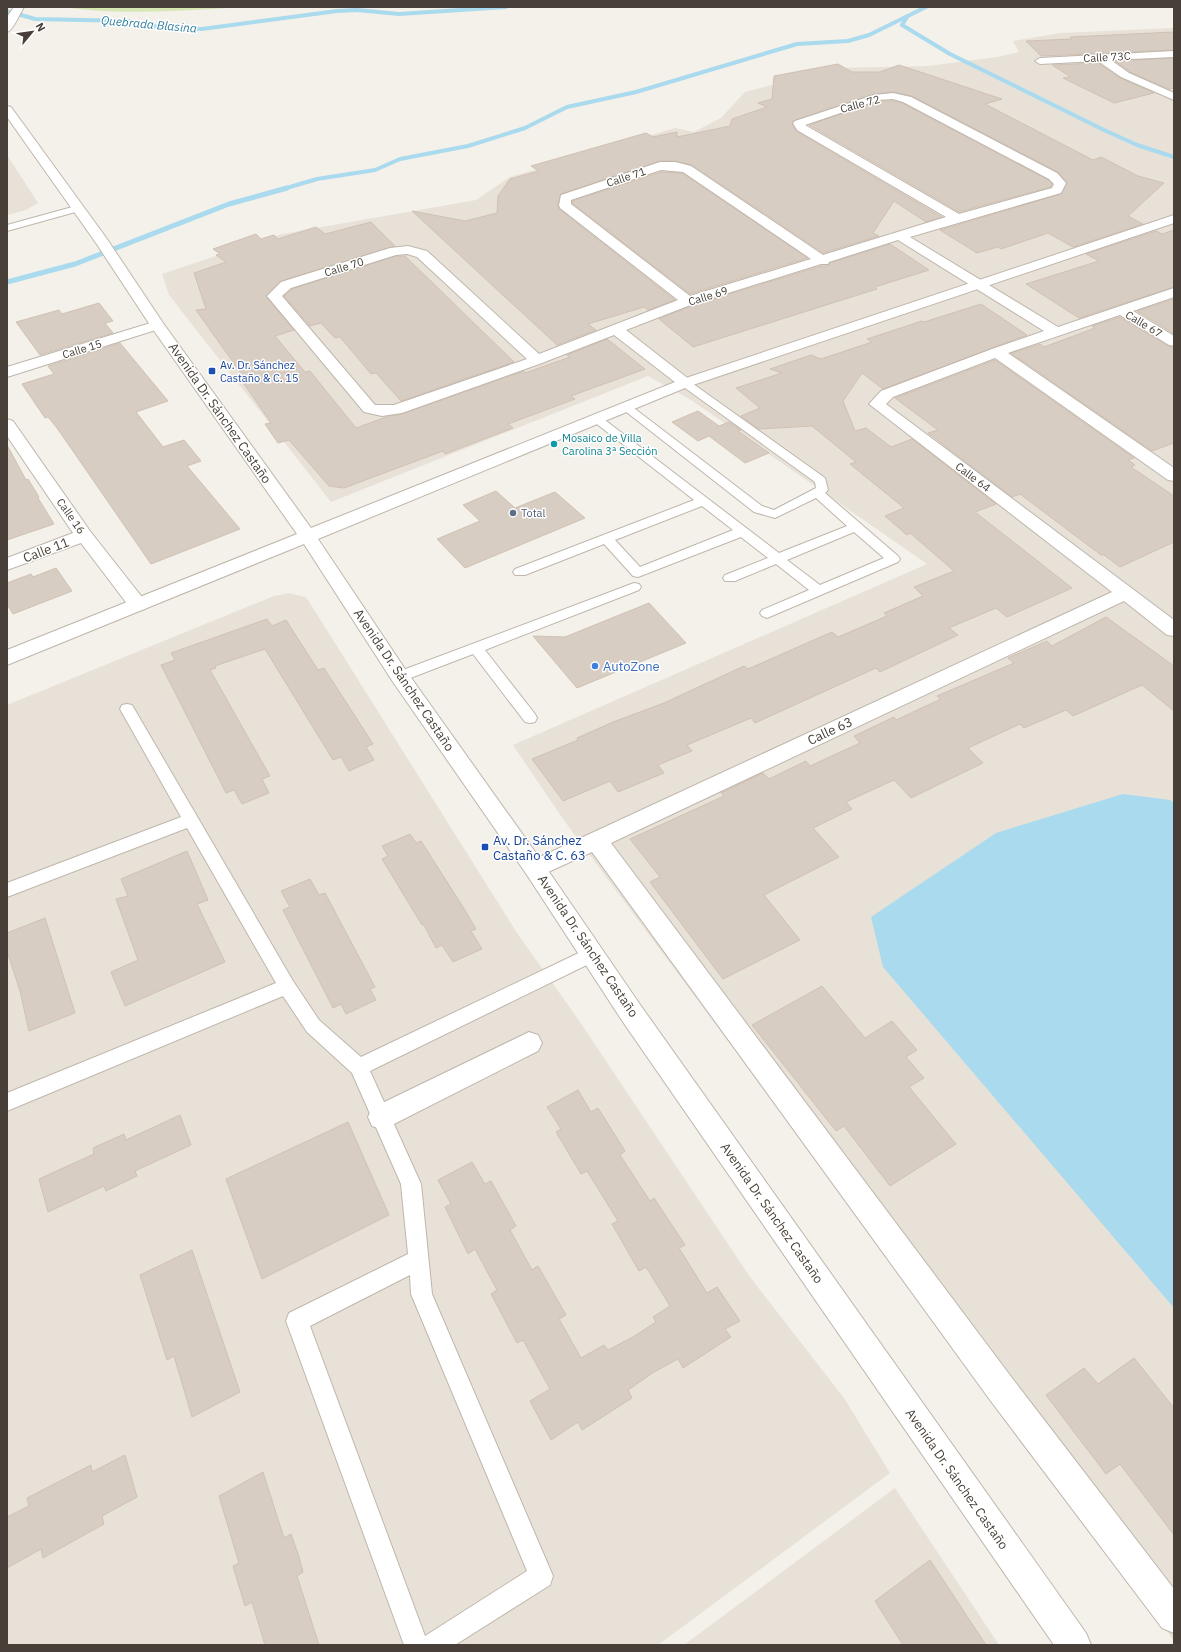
<svg xmlns="http://www.w3.org/2000/svg" width="1181" height="1652" viewBox="0 0 1181 1652" font-family="'IBM Plex Sans',sans-serif">
  <rect width="100%" height="100%" fill="#f4f0ea"/>
  <g fill="#e8e1d8">
    <path d="M1174 28V1641L563 819 513 745 927 564 691 400 648 376 331 502 169 295 162 274 282 234 476 200 510 177 675 128 694 132 721 118 745 92 836 68 928 66 997 57 1019 52 1013 41 1060 33Z"/>
    <path d="M7 155 38 203 26 210 7 215Z"/>
    <path d="M289 593 305 597 308 600 517 933 580 1022 750 1277 844 1398 890 1473 658 1645H7V705L274 596Z"/>
    <path d="M895 1488 999 1645H684Z"/>
  </g>
  <path fill="#d6e7b4" d="M64 7H247C190 10 120 16 64 7Z"/>
  <path fill="#a9daee" d="M1123 794 1170 800 1174 803V1308L883 967 871 917 996 833Z"/>
  <g fill="none" stroke-linecap="round" stroke-linejoin="round">
    <g stroke="#a9daee" stroke-width="4">
      <path d="M7 11 35 19 130 21 163 28 202 29 337 11 357 10 399 14 506 7"/>
      <path d="M907 17 902 25 950 54 1104 130 1137 145 1174 157"/>
      <path d="M283 189 317 179 375 170 400 159 468 146 525 128 567 107 636 92 797 44 848 41 869 35 926 7"/>
    </g>
    <path stroke="#a9daee" stroke-width="5" d="M7 282 75 264 229 204 287 188"/>
  </g>
  <g fill="#d8cdc2" stroke="#d0c1b3">
    <path d="M1174 32V50L1041 56 1026 41 1072 39 1070 37Z"/>
    <path d="M1174 58V88L1169 89 1130 72 1115 61Z"/>
    <path d="M1098 63 1120 78 1154 93 1114 103 1063 78 1071 77 1052 65Z"/>
    <path d="M838 64 852 72H880L899 65 1002 99 985 104 1093 160 1101 157 1138 176 1164 183 1128 216 1143 224 1073 247 1048 233 1001 249 998 247 977 253 940 230 1061 194 1067 182 1058 172 912 96 893 92 874 94 795 120 792 124 796 131 942 217 926 222 894 201 873 233 879 236 823 253 692 165 675 161H660L561 194 558 205 559 209 675 300 648 310 644 307 588 324 596 330 557 345 412 211 465 221 497 213 498 196 510 179 539 171 531 166 646 133 653 137 677 132V137L730 126 732 119 767 107 758 103 772 99 774 76Z"/>
    <path d="M879 101H893L902 103 1048 180 1052 184 1051 187 959 212 809 125Z"/>
    <path d="M661 172 682 173 808 258 690 294 572 203V201Z"/>
    <path d="M371 222 395 246 281 281 266 296 294 330 275 336 305 372 310 371 356 428 389 416 402 414 524 371 525 373 570 357 567 355 607 339 645 369 571 396 575 399 508 424 513 428 445 454 443 451 344 488 329 486 289 440 278 443 265 424 271 423 244 384 248 383 196 310 206 309 194 273 226 262 216 255 220 254 213 249 256 234 261 239 274 235 278 239 316 227 325 234Z"/>
    <path d="M1174 230V287L1079 318 1026 284 1099 261 1086 254 1156 231 1162 234Z"/>
    <path d="M890 244 929 270 875 287 877 289 693 347 659 319 694 305 821 266H828L830 263Z"/>
    <path d="M396 256H405L514 362 401 401 376 373 371 374 340 337 335 338 321 323 310 326 284 296 292 289Z"/>
    <path d="M1174 299V334L1137 311Z"/>
    <path d="M99 303 113 321 105 323 113 333 40 355 16 322 59 310 62 314Z"/>
    <path d="M981 304 1027 335 883 389 862 373 843 401 855 431 866 428 891 447 912 439 996 504 975 512 1072 588 1007 617 996 608 949 628 958 635 880 672 876 668 755 723 751 718 687 745 692 751 658 765 664 773 618 792 610 781 563 801 532 759 578 740 577 738 613 722 664 703 744 666 748 669 832 632 838 637 887 616 884 613 923 596 914 587 954 571 910 533 907 535 885 516 904 508 850 464 856 462 812 426 759 429 741 416 760 408 736 388 782 373 770 369 811 355 821 359 872 342 867 339 922 321 924 322Z"/>
    <path d="M1120 317 1168 346 1174 347V443L1152 451 1011 353 1040 344 1044 347 1095 328 1092 326Z"/>
    <path d="M120 343 168 401 136 412 163 447 184 440 201 461 187 466 240 529 151 564 57 428 48 417 45 418 22 384 54 374 48 366Z"/>
    <path d="M995 360 1134 458 1128 460 1135 465 1131 467 1174 496V542L1120 567 1104 555H1101L1020 494 1012 497 928 433 938 430 895 398Z"/>
    <path d="M698 411 719 426 729 422 741 430 738 431 769 453 745 463 709 436 698 441 672 422Z"/>
    <path d="M7 445 26 480 28 479 39 497 38 498 54 524 7 540Z"/>
    <path d="M496 491 515 508 555 492 585 518 465 568 437 539 480 521 463 505Z"/>
    <path d="M56 568 72 591 13 614 7 604V583L31 574 33 577Z"/>
    <path d="M649 603 686 643 577 688 533 636 565 637Z"/>
    <path d="M1106 617 1174 666V711L1142 685 1073 716 1066 710 1024 728 1020 724 968 748 983 763 911 798 894 780 846 802 852 809 813 828 839 857 764 895 800 940 723 979 650 882 660 877 630 839 724 796 721 793 763 773 769 779 806 761 810 766 860 743 854 736 894 717 896 720 941 699 937 696 1014 663 1008 658 1047 641 1052 646Z"/>
    <path d="M267 619 272 626 286 620 318 670 324 668 373 744 366 747 374 760 349 771 341 757 333 760 265 649 215 666 216 668 210 670 270 776 262 779 269 793 242 804 234 790 226 793 161 665 175 660 171 653Z"/>
    <path d="M410 834 416 843 421 841 463 907 476 929 471 931 482 949 453 962 442 945 436 948 424 925H422L382 859 388 856 382 846Z"/>
    <path d="M187 851 208 900 197 904 225 962 125 1006 111 972 138 960 116 899 128 896 121 879Z"/>
    <path d="M310 879 319 895 325 893 375 987 370 989 376 1000 346 1014 341 1004 333 1008 283 910 290 907 281 891Z"/>
    <path d="M45 918 75 1013 29 1031 20 991 7 951V933Z"/>
    <path d="M822 986 865 1038 892 1021 917 1050 906 1057 924 1078 909 1087 956 1144 890 1186 844 1126 836 1131 752 1025Z"/>
    <path d="M578 1090 591 1112 598 1108 625 1151 620 1155 650 1201 654 1198 685 1245 679 1248 707 1293 717 1287 740 1321 725 1329 731 1337 683 1368 678 1359 654 1372 628 1390 632 1398 582 1430 578 1422 551 1440 530 1401 550 1389 523 1340 517 1343 491 1294 497 1290 475 1249 468 1254 445 1207 451 1204 438 1180 472 1162 485 1184 491 1181 516 1226 510 1230 532 1270 538 1266 566 1315 559 1319 581 1358 604 1345 608 1350 633 1337 656 1322 653 1317 670 1306 646 1267 639 1271 612 1224 618 1221 587 1171 581 1174 556 1132 561 1129 547 1107Z"/>
    <path d="M180 1115 191 1145 135 1171 137 1176 106 1191 104 1186 48 1212 39 1179 94 1154 93 1148 124 1134 126 1140Z"/>
    <path d="M348 1122 389 1215 262 1279 226 1179Z"/>
    <path d="M192 1250 240 1392 192 1417 174 1356 167 1360 140 1275Z"/>
    <path d="M1134 1358 1174 1408V1535L1120 1464 1106 1474 1046 1395 1084 1368 1098 1384Z"/>
    <path d="M125 1455 137 1497 102 1516 104 1524 43 1558 41 1549 7 1568V1517L29 1506 27 1498 91 1465 92 1472Z"/>
    <path d="M263 1472 284 1538 291 1534 299 1557 303 1572 297 1576 319 1645H265L252 1602 245 1606 233 1566 239 1563 219 1496Z"/>
    <path d="M930 1560 986 1645H903L875 1601Z"/>
  </g>
  <g fill="none" stroke-linecap="round" stroke-linejoin="round">
    <g stroke="#bfb6ac" stroke-width="2">
      <g id="service">
        <path d="M76 206 79 207V211L7 231V225Z"/>
        <path d="M685 380 689 381 825 478 828 490 825 493 898 556 900 559 898 562 767 618 762 616 760 613 762 610 809 590 776 564 735 581H725L723 578 725 575 768 558 741 537 638 577 633 576 604 544 525 575H515L513 572 515 569 694 500 593 421 591 419 593 417H601L779 553 847 526 816 498 775 518 754 512 620 407 622 405H630L762 506 774 510 816 488 815 482 681 385 679 383ZM702 506 733 530 640 567 615 540ZM854 532 884 558 820 585 787 560Z"/>
        <path d="M634 583 639 584 641 587 639 590 485 650 535 714 537 718 535 722 530 723 525 722 473 654 400 682 395 681 393 677 395 673Z"/>
        <path d="M127 704 132 705 293 981 319 1020 361 1057 587 949 593 947 599 949 602 954 599 959 370 1071 421 1184 432 1294 553 1576 550 1585 455 1645H404L286 1321 289 1313 408 1254 401 1184 352 1073 307 1032 283 996 7 1111V1093L276 983 187 828 7 897V883L181 817 120 709 122 705ZM410 1275 411 1294 527 1571 425 1636 310 1326Z"/>
      </g>
    </g>
    <g stroke="#bfb6ac" stroke-width="2">
      <g id="minor">
        <path d="M1174 51V57L1111 60 1129 73 1174 93V100L1121 77 1098 61 1040 64 1035 61 1040 58Z"/>
        <path d="M893 93 911 97 1057 173 1066 183 1061 193 910 237 1058 327 1174 288V297L1133 311 1174 336V346L1169 345 1120 315 1008 353 1174 468V481L1168 480 995 358 893 397 886 404 1174 620V636L1167 635 1124 601 611 843 1012 1378 1174 1589V1633L1162 1628 990 1400 592 852 535 878 527 875 524 869 527 863 1112 592 869 404 881 391 992 349 1044 331 898 240 829 262 828 264H821L693 304 626 330 690 380 693 383 690 386H680L614 335 542 363 402 413 382 416 364 412 267 296 281 282 390 248 408 246 427 251 539 354 678 300 560 208 559 205 561 195 660 162H675L691 166 823 255 946 217 797 130 793 123 795 121 874 95ZM893 99 903 102 1049 179 1054 184 1052 188 959 214 805 125 879 100ZM661 170 683 172 811 259 690 296 571 204V200ZM407 254 417 257 527 359 394 405H375L282 296 291 288 396 255Z"/>
        <path d="M157 321 162 322 164 325 162 328 7 377V367Z"/>
        <path d="M7 419 13 421 90 531 145 601 147 605 145 609 138 611 131 609 81 543 7 570V558L73 533 7 436Z"/>
        <path d="M529 1032 538 1035 542 1043 538 1051 390 1126 381 1129 372 1126 368 1117 372 1108Z"/>
      </g>
    </g>
    <g stroke="#bfb6ac" stroke-width="2">
      <g id="tertiary">
        <path d="M14 7H24C20 13 13 31 7 32V17Z"/>
        <path d="M7 106 11 107 107 239 163 323 311 528 680 380 1174 215V223L690 386 318 539 407 672 543 863 641 1006 1086 1633 1091 1645H1054L623 1022 527 875 393 682 304 544 7 665V650L297 534 152 328 96 243 7 117Z"/>
      </g>
    </g>
    <use href="#service" fill="#fff" fill-rule="evenodd"/>
    <use href="#minor" fill="#fff" fill-rule="evenodd"/>
    <use href="#tertiary" fill="#fff" fill-rule="evenodd"/>
  </g>
  <g fill="#1a4fb4" stroke="#fff" stroke-width="1.5">
    <rect x="208" y="367" width="8" height="8" rx="2"/>
    <rect x="481" y="843" width="8" height="8" rx="2"/>
  </g>
  <circle fill="#0f9aa8" stroke="#fff" stroke-width="1.5" cx="554" cy="444" r="4"/>
  <circle fill="#5c6f8a" stroke="#fff" stroke-width="1.5" cx="513" cy="513" r="4"/>
  <circle fill="#3f7fe0" stroke="#fff" stroke-width="1.5" cx="595" cy="666" r="4"/>
  <g text-anchor="middle" dominant-baseline="central" stroke-width="3" stroke-linejoin="round" paint-order="stroke">
    <g font-size="11" fill="#484038" stroke="#fff">
      <text transform="translate(1107 57) rotate(-3)">Calle 73C</text>
      <text transform="translate(860 104) rotate(-15)">Calle 72</text>
      <text transform="translate(626 177) rotate(-18)">Calle 71</text>
      <text transform="translate(344 267) rotate(-17)">Calle 70</text>
      <text transform="translate(708 296) rotate(-17)">Calle 69</text>
      <text transform="translate(1144 324) rotate(31)">Calle 67</text>
      <text transform="translate(82 349) rotate(-17)">Calle 15</text>
      <text transform="translate(973 477) rotate(37)">Calle 64</text>
      <text transform="translate(71 516) rotate(55)">Calle 16</text>
    </g>
    <g font-size="11" fill="#164399" stroke="#fff" text-anchor="start">
      <text x="220" y="365">Av. Dr. Sánchez<tspan x="220" dy="13">Castaño &amp; C. 15</tspan></text>
    </g>
    <g font-size="11" fill="#0d838f" stroke="#fff" text-anchor="start">
      <text x="562" y="438">Mosaico de Villa<tspan x="562" dy="13">Carolina 3ª Sección</tspan></text>
    </g>
    <g font-size="11" fill="#4e5e75" stroke="#fff" text-anchor="start">
      <text x="521" y="513">Total</text>
    </g>
    <g font-size="12" font-style="italic" fill="#307ea1" stroke="#fff">
      <text transform="translate(149 24) rotate(5)">Quebrada Blasina</text>
    </g>
    <g font-size="13" fill="#484038" stroke="#fff">
      <text transform="translate(220 413) rotate(55)">Avenida Dr. Sánchez Castaño</text>
      <text transform="translate(46 550) rotate(-21)">Calle 11</text>
      <text transform="translate(404 680) rotate(56)">Avenida Dr. Sánchez Castaño</text>
      <text transform="translate(830 731) rotate(-25)">Calle 63</text>
      <text transform="translate(588 946) rotate(56)">Avenida Dr. Sánchez Castaño</text>
      <text transform="translate(772 1213) rotate(55)">Avenida Dr. Sánchez Castaño</text>
      <text transform="translate(957 1479) rotate(55)">Avenida Dr. Sánchez Castaño</text>
    </g>
    <g font-size="13" fill="#366cbe" stroke="#fff" text-anchor="start">
      <text x="603" y="666">AutoZone</text>
    </g>
    <g font-size="13" fill="#164399" stroke="#fff" text-anchor="start">
      <text x="493" y="840">Av. Dr. Sánchez<tspan x="493" dy="15">Castaño &amp; C. 63</tspan></text>
    </g>
  </g>
  <rect width="1181" height="1652" fill="none" stroke="#484038" stroke-width="16"/>
  <g transform="translate(32 32) rotate(61)" stroke="#ffffff" stroke-width="3" paint-order="stroke">
  <path d="M0-3L7 15L0 10L-7 15Z" fill="#484038"/>
  <text y="-6" font-size="11" font-weight="bold" text-anchor="middle" fill="#484038">N</text>
  </g>
</svg>
